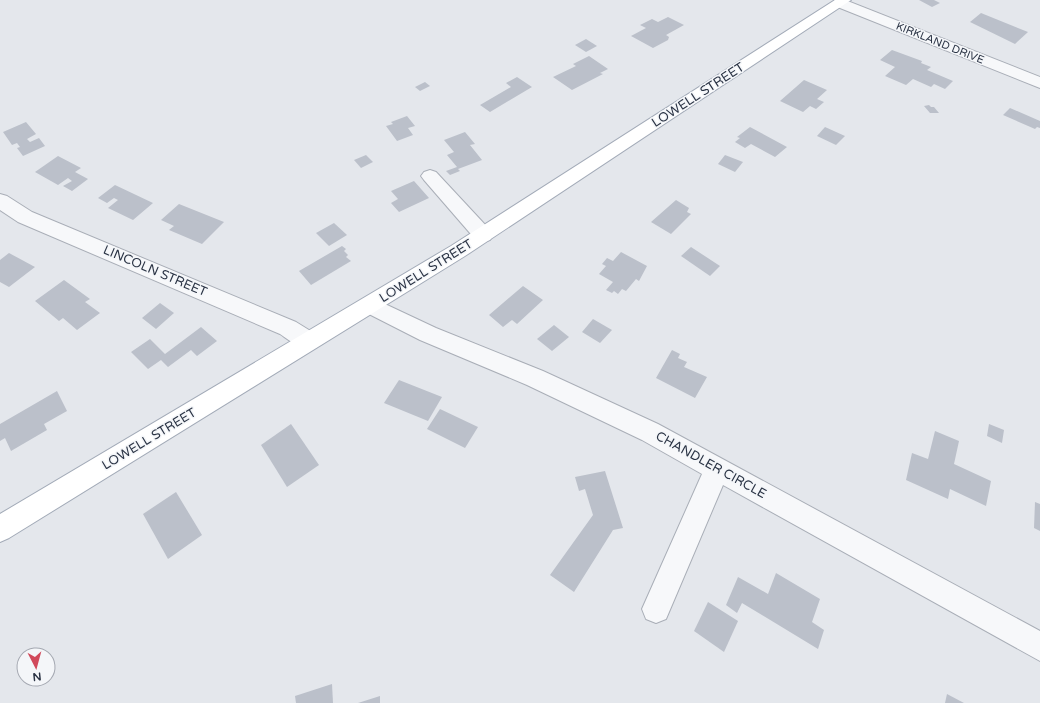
<svg xmlns="http://www.w3.org/2000/svg" width="1040" height="703" viewBox="0 0 1040 703" font-family="'Varela Round',sans-serif">
  <rect width="100%" height="100%" fill="#e4e7ec"/>
  <g fill="#bbc0ca">
    <path d="M919 0H934L940 3 932 7Z"/>
    <path d="M981 13 1028 32 1015 44 970 22Z"/>
    <path d="M668 17 684 25 666 35 669 37 668 40 653 48 631 36 646 28 640 25 652 19 658 22Z"/>
    <path d="M586 39 597 46 586 52 575 45Z"/>
    <path d="M892 50 922 61 921 63 931 67 927 70 953 81 945 89 934 84 931 87 913 79 906 85 885 76 895 67 880 60Z"/>
    <path d="M589 56 608 69 600 73 603 74 572 90 553 77 576 66 573 64Z"/>
    <path d="M517 77 532 87 490 112 480 105 511 87 506 83Z"/>
    <path d="M804 80 827 90 817 99 824 102 816 109 810 106 803 112 780 101Z"/>
    <path d="M425 82 430 86 420 91 415 87Z"/>
    <path d="M929 105 931 107H934L939 113H930L924 106Z"/>
    <path d="M1010 108 1040 121V128L1037 127 1035 129 1003 115Z"/>
    <path d="M407 116 415 126 408 128 413 135 397 141 386 126 393 124 391 122Z"/>
    <path d="M26 122 36 134 27 139 30 142 39 138 45 146 23 156 17 148 20 147 17 143 12 145 3 132Z"/>
    <path d="M750 127 787 147 775 157 751 144 745 148 735 142 740 138 737 137Z"/>
    <path d="M825 127 845 136 836 145 817 136Z"/>
    <path d="M465 132 475 144 470 145 482 160 458 169 460 171 450 175 446 171 457 167 447 155 454 152 444 140Z"/>
    <path d="M366 155 373 162 361 168 354 160Z"/>
    <path d="M725 155 743 162 735 172 718 164Z"/>
    <path d="M58 156 81 168 75 172 88 179 72 191 63 186 72 181 68 178 58 185 35 172Z"/>
    <path d="M414 181 429 198 399 212 391 203 398 199 391 191Z"/>
    <path d="M115 185 153 203 133 220 108 208 118 200 114 198 107 203 98 198Z"/>
    <path d="M676 200 689 208 687 212 691 214 671 234 651 222Z"/>
    <path d="M179 204 224 222 202 244 169 230 174 226 161 220Z"/>
    <path d="M334 223 347 235 329 246 316 233Z"/>
    <path d="M342 246 346 249 344 251 348 255 346 257 351 261 311 285 299 271Z"/>
    <path d="M691 247 720 266 710 276 681 256Z"/>
    <path d="M621 252 647 266 639 281 636 279 626 291 622 289 618 294 614 291 612 293 606 290 613 282 599 274 606 266 602 264 607 258 613 261Z"/>
    <path d="M9 253 35 267 9 287 0 282V260Z"/>
    <path d="M64 280 90 299 85 302 100 313 77 330 63 318 59 321 35 301Z"/>
    <path d="M523 286 543 300 517 324 512 320 503 327 489 315Z"/>
    <path d="M160 303 174 313 156 329 142 318Z"/>
    <path d="M593 319 612 330 600 343 582 332Z"/>
    <path d="M554 325 569 337 552 351 537 339Z"/>
    <path d="M201 327 217 341 197 356 191 350 168 367 161 360 148 369 131 352 150 339 165 354Z"/>
    <path d="M672 350 680 354 678 358 687 362 684 367 707 377 695 398 656 378Z"/>
    <path d="M399 380 442 397 428 421 384 403Z"/>
    <path d="M57 391 67 411 44 424 47 430 11 451 5 438 0 441V424Z"/>
    <path d="M440 409 478 427 465 448 427 429Z"/>
    <path d="M291 424 319 465 287 487 261 445Z"/>
    <path d="M989 424 1004 430 1002 443 987 436Z"/>
    <path d="M935 431 959 441 954 464 991 481 986 506 950 489 948 499 906 480 912 453 928 459Z"/>
    <path d="M605 471 623 528 613 530 574 592 550 575 593 515 585 489 579 491 575 477Z"/>
    <path d="M176 492 202 535 168 559 143 514Z"/>
    <path d="M1035 502 1040 504V531L1034 528Z"/>
    <path d="M776 573 820 599 812 622 824 630 818 649 742 603 737 613 726 605 738 577 768 594Z"/>
    <path d="M708 602 738 621 724 652 694 631Z"/>
    <path d="M332 684 333 703H296L295 696Z"/>
    <path d="M947 694 964 703H945Z"/>
    <path d="M380 696V703H358Z"/>
  </g>
  <g fill="none" stroke-linecap="round" stroke-linejoin="round">
    <g stroke="#a9aeb7" stroke-width="2">
      <g id="minor">
        <path d="M835 0H845L1040 77V88L835 6 833 3Z"/>
        <path d="M430 170 436 172 490 230 493 235 490 240 483 242 476 240 424 180 421 176 424 172Z"/>
        <path d="M0 194 7 196 32 212 296 322 317 335 320 341 317 347C303 352 292 342 280 334L18 222 0 210Z"/>
        <path d="M370 297 436 328 543 371 658 424 1040 631V661L723 485 666 619 656 623 646 619 642 609 702 474 642 440 527 385 420 340 363 311 360 305 363 299Z"/>
      </g>
    </g>
    <g stroke="#a3abb8" stroke-width="2">
      <path id="major" d="M835 0H851L465 256 9 538 0 542V514L451 246Z"/>
    </g>
    <use href="#minor" fill="#f7f8fa" fill-rule="evenodd"/>
    <use href="#major" fill="#fff" fill-rule="evenodd"/>
  </g>
  <g text-anchor="middle" dominant-baseline="central" stroke-width="3" stroke-linejoin="round" paint-order="stroke">
    <g font-size="11" fill="#2b3445" stroke="#f4f6f9">
      <text transform="translate(940 43) rotate(22)">KIRKLAND DRIVE</text>
    </g>
    <g font-size="13" fill="#2b3445" stroke="#f4f6f9">
      <text transform="translate(698 95) rotate(-33)">LOWELL STREET</text>
      <text transform="translate(155 271) rotate(23)">LINCOLN STREET</text>
      <text transform="translate(426 271) rotate(-32)">LOWELL STREET</text>
      <text transform="translate(149 439) rotate(-31)">LOWELL STREET</text>
      <text transform="translate(711 465) rotate(29)">CHANDLER CIRCLE</text>
    </g>
  </g>
  <g transform="translate(36 667) rotate(174)"><circle r="19" fill="#f4f6f9" stroke="#a4a8b1"/>
  <path d="M0-3L7 15L0 10L-7 15Z" fill="#d1495b"/>
  <text y="-6" font-size="11" font-weight="bold" text-anchor="middle" fill="#2b3445">N</text>
  </g>
</svg>
